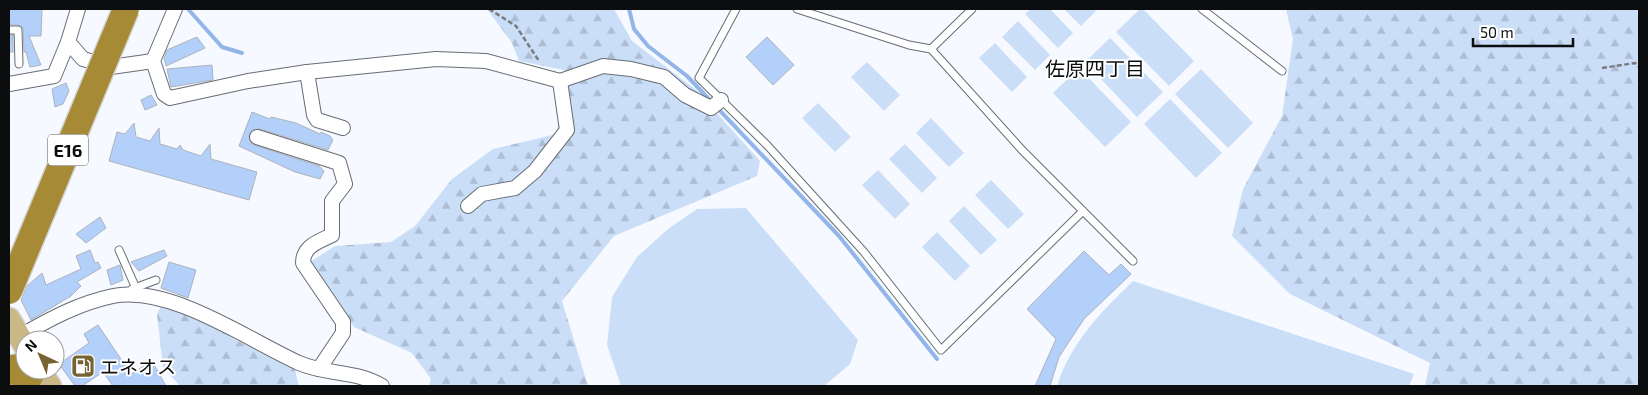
<svg xmlns="http://www.w3.org/2000/svg" width="1648" height="395" viewBox="0 0 1648 395" font-family="'Exo 2','Noto Sans JP',sans-serif">
  <defs>
    <pattern id="forest-firs" width="22" height="20" patternUnits="userSpaceOnUse" patternTransform="scale(1.25)"><rect width="22" height="20" fill="#cbdef8"/><path d="M5 1l3.5 6h-7zM16 11l3.5 6h-7z" fill="#adbdd3"/></pattern>
  </defs>
  <rect width="100%" height="100%" fill="#f6f9ff"/>
  <g fill="url(#forest-firs)">
    <path d="M487 9H614L632 41 696 90 760 161 757 176 614 236 562 301 588 386H429L431 379 412 353 354 327 310 262 335 246 391 242 415 226 452 179 493 149 557 134 564 70 519 61 512 43Z"/>
    <path d="M1286 9H1639V386H1425L1430 363 1290 294 1232 236 1243 189 1282 116 1293 39Z"/>
    <path d="M167 294 232 338 295 370 299 386H180L163 367 157 314Z"/>
  </g>
  <g fill="#cbdef8">
    <path d="M1031 9H1050L1073 33 1058 48 1025 14Z"/>
    <path d="M1064 9H1094L1096 11 1081 26Z"/>
    <path d="M1140 9H1143L1194 61 1169 86 1116 32Z"/>
    <path d="M1018 21 1050 55 1035 70 1002 37Z"/>
    <path d="M1110 38 1163 92 1137 117 1085 62Z"/>
    <path d="M995 43 1027 77 1012 92 979 58Z"/>
    <path d="M867 62 900 95 884 111 851 77Z"/>
    <path d="M1079 68 1131 122 1105 147 1053 93Z"/>
    <path d="M1201 69 1253 123 1228 148 1175 94Z"/>
    <path d="M1170 99 1222 153 1196 178 1144 124Z"/>
    <path d="M818 103 851 137 835 152 802 118Z"/>
    <path d="M931 118 964 153 949 167 916 133Z"/>
    <path d="M905 144 937 178 922 193 889 159Z"/>
    <path d="M878 170 910 204 895 219 862 185Z"/>
    <path d="M991 180 1024 214 1008 229 975 195Z"/>
    <path d="M964 206 997 240 981 255 949 221Z"/>
    <path d="M746 208 858 340 850 364 824 386H621L607 345 612 297 637 257 668 229 697 209Z"/>
    <path d="M937 232 970 266 955 281 922 247Z"/>
    <path d="M1133 281 1414 374 1409 386H1057C1070 343 1102 311 1133 281Z"/>
  </g>
  <g fill="none" stroke-linecap="round" stroke-linejoin="round">
    <g stroke="#92b6e9" stroke-width="4">
      <path d="M188 9 222 47 242 53"/>
      <path d="M629 9 634 29 648 46 687 76 839 236 937 359"/>
    </g>
  </g>
  <g fill="#b2d0fa" stroke="#aeb3bc">
    <path d="M9 9H42L41 36H29L41 65 30 67 26 52H24L23 28 18 25H9Z"/>
    <rect x="9" y="35" width="4" height="17"/>
    <path d="M197 37 205 48 166 66 164 58 167 50Z"/>
    <path d="M767 37 794 65 773 85 746 57Z"/>
    <path d="M212 65 213 80 171 87 167 69Z"/>
    <path d="M66 83 69 91 63 104 55 107 52 89Z"/>
    <path d="M151 95 157 105 145 110 141 100Z"/>
    <path d="M252 112 270 119 271 117 296 123 320 134 321 132 330 136 333 140 328 150 260 129 252 130 249 135 250 142 254 145 319 166 324 171 320 179 295 172 239 146Z"/>
    <path d="M134 123 136 137 150 141 159 128 160 144 177 149 180 145 183 150 201 156 210 144 211 159 257 172 249 200 109 161 117 132 125 134Z"/>
    <path d="M100 217 106 228 86 243 76 234Z"/>
    <path d="M90 250 95 263 98 262 101 268 77 282 81 286 71 296 31 320 21 300 27 286 42 273 46 285 81 269 76 256Z"/>
    <path d="M164 250 167 256 139 271 131 262Z"/>
    <path d="M1084 251 1109 275 1121 264 1131 274 1084 319 1059 357 1050 386H1035L1056 339 1027 309Z"/>
    <path d="M169 262 196 270 188 298 161 288Z"/>
    <path d="M120 265 123 280 111 285 107 270Z"/>
    <path d="M98 325 131 374 152 361 166 386H113L103 372 82 386H75L59 364 89 343 84 334Z"/>
  </g>
  <g fill="none" stroke-linecap="round" stroke-linejoin="round">
    <g stroke="#686d74" stroke-width="9">
      <g id="lane">
        <path d="M736 9 699 78 767 145 864 252 941 350 1083 211"/>
        <path d="M797 9 909 45 931 49 1022 150 1133 261"/>
        <path d="M1202 9 1282 71"/>
        <path d="M9 30H18L19 64"/>
        <path d="M931 49 972 9"/>
        <path d="M119 250 135 286"/>
        <path d="M132 289 156 280"/>
      </g>
    </g>
    <g stroke="#686d74" stroke-width="16">
      <g id="street">
        <path d="M175 9 153 61 164 94 170 98 248 81 307 72 436 59 486 61 560 81"/>
        <path d="M68 42 83 59 111 67 153 61"/>
        <path d="M307 72 314 115 317 120 343 128"/>
        <path d="M9 84 54 76 68 42 78 9"/>
        <path d="M257 137 339 163 345 184 332 201V235C318 242 303 246 303 263L343 322V333L319 369"/>
        <path d="M468 206 482 194 515 188 535 171 567 130 560 81 603 66 631 69 664 77 685 95 711 108 721 100"/>
        <path d="M20 336C50 319 79 303 113 296 171 285 248 340 299 363 326 375 356 370 382 386"/>
      </g>
    </g>
    <g stroke="#d3d3d4" stroke-width="25">
      <g id="primary">
        <path d="M9 319 25 346"/>
        <path d="M39 370 50 386"/>
      </g>
    </g>
    <g stroke="#d3d3d4" stroke-width="29">
      <g id="highway">
        <path d="M9 372 12 368 25 366"/>
        <path d="M25 386 33 370"/>
      </g>
    </g>
    <g stroke="#797b7f" stroke-width="2.5" stroke-dasharray="5 2.5" stroke-linecap="butt">
      <path d="M489 9 516 26 539 61"/>
      <path d="M1602 68 1635 63 1639 67"/>
    </g>
    <use href="#lane" stroke="#fff" stroke-width="7"/>
    <use href="#street" stroke="#fff" stroke-width="14"/>
    <use href="#primary" stroke="#cab986" stroke-width="22"/>
    <use href="#highway" stroke="#a78a36" stroke-width="26"/>
    <g stroke="#d3d3d4" stroke-width="29" stroke-linecap="butt">
      <path id="highway-bridge" d="M9 291 126 9"/>
    </g>
    <use href="#highway-bridge" stroke="#a78a36" stroke-width="26"/>
  </g>
  <defs>
    <g id="fuel-square" transform="scale(1.25)"><rect x="-9" y="-9" width="18" height="18" rx="4" fill="#756331" stroke="#fff"/><path d="M-5.5-6h7V0h2V4h1.3V-2.5L3-4.5l.8-.8L6-3V5H2.5V1h-1V6h-7ZM-4.2-4.7v3.2H.2V-4.7Z" fill="#fff"/></g>
  </defs>
  <g fill-rule="evenodd">
    <use href="#fuel-square" x="83" y="366"/>
  </g>
  <g text-anchor="middle" dominant-baseline="central" stroke-width="4" stroke-linejoin="round" paint-order="stroke">
    <rect fill="#fff" stroke="#545657" stroke-width="1" x="48" y="134.5" width="40" height="31" rx="4"/>
    <g font-size="18" font-weight="bold" fill="#0b0d0f">
      <text x="68" y="150">E16</text>
    </g>
    <g font-size="19" fill="#0b0d0f" stroke="#fff" text-anchor="start">
      <text x="100" y="366">エネオス</text>
    </g>
    <g font-size="20" fill="#0b0d0f" stroke="#fff">
      <text x="1095" y="68">佐原四丁目</text>
    </g>
  </g>
  <rect width="1648" height="395" fill="none" stroke="#0b0d0f" stroke-width="20"/>
  <g transform="translate(40 355) rotate(316)"><circle r="24" fill="#ffffff" stroke="#9d9e9f"/>
  <path d="M0-4L9 19L0 12L-9 19Z" fill="#756331"/>
  <text y="-8" font-size="14" font-weight="bold" text-anchor="middle" fill="#0b0d0f">N</text>
  </g>
  <path d="M1473 38v8h100v-8" fill="none" stroke="#0b0d0f" stroke-width="2.5"/>
  <text x="1480" y="38" font-size="15" fill="#0b0d0f" stroke="#ffffff" stroke-width="4" paint-order="stroke">50 m</text>
</svg>
